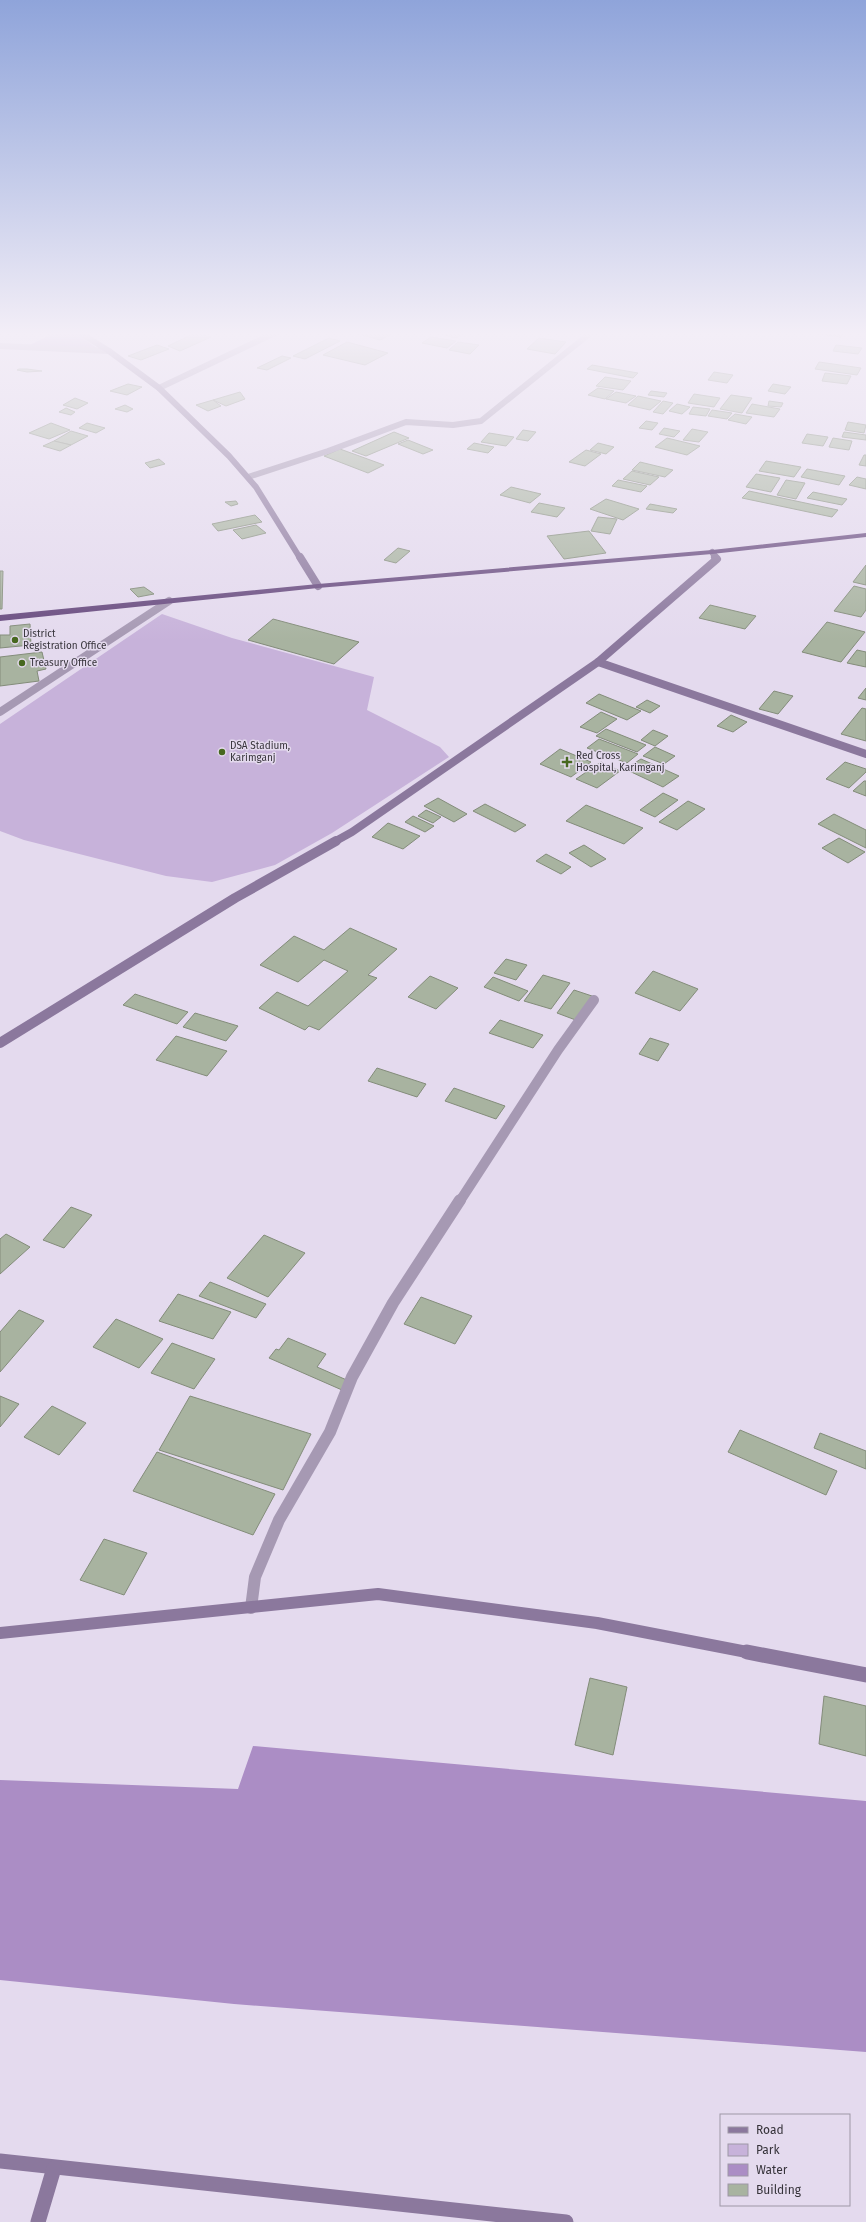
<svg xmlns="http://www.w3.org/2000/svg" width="866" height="2222" viewBox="0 0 866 2222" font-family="'Fira Sans',sans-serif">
  <rect width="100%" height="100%" fill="#e4daee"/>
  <path fill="#c7b2da" d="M162 614 232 638 374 677 367 710 440 747 449 757 332 833 275 865 212 882 166 876 24 840 0 831V724Z"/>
  <g fill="#ab8dc5">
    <path d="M58 331H72L100 350 28 346Z"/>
    <path d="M253 1746 866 1801V2052L234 2004 0 1980V1780L238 1789Z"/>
  </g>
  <g fill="#a8b3a0" stroke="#838c7a">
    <path d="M370 331H374L390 335 380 340 362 335Z"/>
    <path d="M441 331H463L467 332 456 338 437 333Z"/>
    <path d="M733 331H753L749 334Z"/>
    <path d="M821 331H844L841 337 819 334Z"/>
    <path d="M195 333 211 337 180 351 168 346Z"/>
    <path d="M431 337 456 341 447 348 422 343Z"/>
    <path d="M329 338 340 341 305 359 293 356Z"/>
    <path d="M539 338 566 342 555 354 527 349Z"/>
    <path d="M347 342 388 353 365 365 323 355Z"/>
    <path d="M458 342 479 345 470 354 449 350Z"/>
    <path d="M157 345 169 349 141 360 128 356Z"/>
    <path d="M836 345 862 348 858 354 833 351Z"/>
    <path d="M282 356 291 358 267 370 257 368Z"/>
    <path d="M819 362 861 368 857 375 815 369Z"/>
    <path d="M592 365 638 373 633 378 587 369Z"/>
    <path d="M19 369H27L42 371 27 372 17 370Z"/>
    <path d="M714 372 733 375 727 383 708 380Z"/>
    <path d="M825 373 851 376 847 384 822 381Z"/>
    <path d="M605 377 631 381 623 390 596 386Z"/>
    <path d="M128 384 142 387 127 395 110 391Z"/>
    <path d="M773 384 791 387 785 394 768 391Z"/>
    <path d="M598 388 614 391 605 399 588 395Z"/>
    <path d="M651 391 667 393 664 397 648 395Z"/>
    <path d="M240 392 245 399 226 406 213 400Z"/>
    <path d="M616 392 636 396 626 403 606 399Z"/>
    <path d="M694 394 720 398 714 407 688 403Z"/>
    <path d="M731 395 752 398 742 413 720 409Z"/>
    <path d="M638 396 661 401 650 410 628 405Z"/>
    <path d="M75 398 88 403 77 409 63 405Z"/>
    <path d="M213 400 221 406 208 411 196 405Z"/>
    <path d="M663 401 673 403 663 414 653 412Z"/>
    <path d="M769 401 783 403 781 407 768 406Z"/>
    <path d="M677 404 690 407 682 414 669 411Z"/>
    <path d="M752 404 780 409 774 417 746 413Z"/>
    <path d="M125 405 133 409 127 412 115 409Z"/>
    <path d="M693 407 710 409 706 416 689 414Z"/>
    <path d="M66 408 75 412 71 415 59 412Z"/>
    <path d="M712 410 732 413 727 419 708 416Z"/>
    <path d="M735 414 752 417 746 424 728 420Z"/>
    <path d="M646 421 658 423 652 430 639 428Z"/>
    <path d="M848 422 866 425 864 433 845 430Z"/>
    <path d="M51 423 70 430 49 439 29 433Z"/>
    <path d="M87 423 105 428 96 433 79 428Z"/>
    <path d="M664 428 680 431 674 437 659 434Z"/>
    <path d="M692 429 708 432 699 442 683 440Z"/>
    <path d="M523 430 536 432 528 441 516 439Z"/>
    <path d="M71 431 88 436 71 445 54 441Z"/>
    <path d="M394 432 409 438 366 456 352 451Z"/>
    <path d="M844 432 866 435V440L842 437Z"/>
    <path d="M489 433 514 437 506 446 481 442Z"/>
    <path d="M807 434 828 437 823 446 802 443Z"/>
    <path d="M667 438 700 446 687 455 655 447Z"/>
    <path d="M833 438 852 441 849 450 829 447Z"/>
    <path d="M408 440 433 450 423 454 398 444Z"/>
    <path d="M54 441 71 445 60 451 43 446Z"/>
    <path d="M474 443 494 447 488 453 467 449Z"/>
    <path d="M598 443 614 447 606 454 590 450Z"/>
    <path d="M340 449 384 465 368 473 324 456Z"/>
    <path d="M586 450 601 454 585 466 569 462Z"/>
    <path d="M864 455H866V466L859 465Z"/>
    <path d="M159 459 165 464 150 468 145 463Z"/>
    <path d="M766 461 801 467 794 477 759 471Z"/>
    <path d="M640 462 673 470 665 477 632 470Z"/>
    <path d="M807 469 845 476 839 485 801 477Z"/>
    <path d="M632 471 659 477 650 485 623 479Z"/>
    <path d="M756 474 780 478 771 492 746 487Z"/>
    <path d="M857 477 866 479V489L849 485Z"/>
    <path d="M618 480 647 486 641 492 612 486Z"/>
    <path d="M786 480 805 483 796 499 777 495Z"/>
    <path d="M511 487 541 494 530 503 500 495Z"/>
    <path d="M749 491 838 510 832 517 742 498Z"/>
    <path d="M813 492 847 499 842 505 807 498Z"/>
    <path d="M606 499 639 509 623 520 590 509Z"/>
    <path d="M236 501 238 504 231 506 225 502Z"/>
    <path d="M539 503 565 508 557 517 531 512Z"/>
    <path d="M650 504 677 509 673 513 646 509Z"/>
    <path d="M255 515 262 522 218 531 212 524Z"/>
    <path d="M598 517 617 519 610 534 591 531Z"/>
    <path d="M256 525 266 533 242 539 233 530Z"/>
    <path d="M589 531 606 553 564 559 547 536Z"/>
    <path d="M398 548 410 551 396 563 384 560Z"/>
    <path d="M866 565V585L853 582Z"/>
    <path d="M0 571H3L2 609H0Z"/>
    <path d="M854 586 866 589V610L861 617 834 611Z"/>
    <path d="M144 587 154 594 138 597 130 589Z"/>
    <path d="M710 605 756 616 745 629 699 618Z"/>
    <path d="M273 619 359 642 334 664 248 640Z"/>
    <path d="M827 622 865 632 841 662 802 652Z"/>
    <path d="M30 624 31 645 0 648V635H10V626Z"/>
    <path d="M857 650 866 652V667L847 663Z"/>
    <path d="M42 652 46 669 37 671 39 681 0 686V657Z"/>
    <path d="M866 688V700L858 698Z"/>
    <path d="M774 691 793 696 778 714 759 709Z"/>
    <path d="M599 694 641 711 627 720 586 703Z"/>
    <path d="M647 700 660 706 650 713 636 707Z"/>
    <path d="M862 708 866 709V741L841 734Z"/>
    <path d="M601 712 617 719 597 733 580 727Z"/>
    <path d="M731 715 747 722 733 732 717 726Z"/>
    <path d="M606 729 646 745 637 752 596 736Z"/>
    <path d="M653 730 668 736 655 746 641 740Z"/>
    <path d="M599 739 638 754 627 763 587 748Z"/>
    <path d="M655 747 675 756 664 764 643 756Z"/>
    <path d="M560 749 591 762 571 777 540 764Z"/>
    <path d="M641 759 679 776 663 787 625 769Z"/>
    <path d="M601 762 620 771 597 788 576 779Z"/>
    <path d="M845 762 866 769V772L849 788 826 779Z"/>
    <path d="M864 781H866V796L853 791Z"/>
    <path d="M663 793 678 800 655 817 640 810Z"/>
    <path d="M438 798 467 814 454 822 424 806Z"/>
    <path d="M688 801 705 809 677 830 659 822Z"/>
    <path d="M485 804 526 825 515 832 473 811Z"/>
    <path d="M586 805 643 828 624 844 566 821Z"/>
    <path d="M426 810 441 817 433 823 418 816Z"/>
    <path d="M834 814 866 830V848L818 824Z"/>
    <path d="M413 816 434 826 425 832 405 822Z"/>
    <path d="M388 823 420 836 403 849 372 837Z"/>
    <path d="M839 838 865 852 848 863 822 848Z"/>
    <path d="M584 845 606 859 591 867 569 853Z"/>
    <path d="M546 854 571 867 561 874 536 861Z"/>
    <path d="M350 928 397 949 368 975 377 978 319 1030 309 1026 305 1030 259 1008 277 992 308 1006 348 971 324 960 298 982 260 965 294 936 324 950Z"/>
    <path d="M506 959 527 965 516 980 494 973Z"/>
    <path d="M653 971 698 989 680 1011 635 993Z"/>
    <path d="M543 975 570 983 551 1009 524 1001Z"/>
    <path d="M430 976 458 988 436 1009 408 997Z"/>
    <path d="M493 977 528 991 519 1001 484 987Z"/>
    <path d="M574 990 598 998 581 1022 557 1013Z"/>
    <path d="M135 994 188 1012 177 1024 123 1005Z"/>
    <path d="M195 1013 238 1026 226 1041 183 1027Z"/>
    <path d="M500 1020 543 1035 533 1048 489 1033Z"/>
    <path d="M176 1036 227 1051 207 1076 156 1060Z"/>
    <path d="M650 1038 669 1044 658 1061 639 1054Z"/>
    <path d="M377 1068 426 1084 417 1097 368 1081Z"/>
    <path d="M454 1088 505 1106 496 1119 445 1101Z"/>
    <path d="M71 1207 92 1215 64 1248 43 1240Z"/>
    <path d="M6 1234 30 1247 0 1274V1239Z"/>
    <path d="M264 1235 305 1253 268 1297 227 1278Z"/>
    <path d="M210 1282 266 1304 256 1318 199 1296Z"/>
    <path d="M178 1294 231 1312 213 1339 159 1321Z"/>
    <path d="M421 1297 472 1316 455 1344 404 1324Z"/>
    <path d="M19 1310 44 1321 0 1372V1332Z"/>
    <path d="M116 1319 163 1339 139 1368 93 1347Z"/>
    <path d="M288 1338 326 1354 317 1367 349 1381 342 1390 269 1358 276 1349 279 1350Z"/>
    <path d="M172 1343 215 1359 194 1389 151 1373Z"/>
    <path d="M0 1396 19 1404 0 1427Z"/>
    <path d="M190 1396 311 1434 283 1490 159 1450Z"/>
    <path d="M52 1406 86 1423 59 1455 24 1437Z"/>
    <path d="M740 1430 837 1471 826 1495 728 1452Z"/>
    <path d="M820 1433 866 1451V1469L814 1448Z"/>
    <path d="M157 1452 275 1494 253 1535 133 1491Z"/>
    <path d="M104 1539 147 1553 124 1595 80 1580Z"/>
    <path d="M590 1678 627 1687 613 1755 575 1745Z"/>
    <path d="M824 1696 866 1706V1756L819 1744Z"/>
  </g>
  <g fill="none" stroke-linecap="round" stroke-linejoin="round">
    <g stroke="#a699b3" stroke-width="6">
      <path d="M0 346 109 351"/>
      <path d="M159 388 279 331"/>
      <path d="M248 477 328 451 406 422 453 425 481 421 593 331"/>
    </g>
    <path stroke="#a699b3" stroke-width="8" d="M0 712 169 601"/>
    <path stroke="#a699b3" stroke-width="10" d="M460 1201 558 1050 594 1000"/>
    <path stroke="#a699b3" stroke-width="12" d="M251 1608 255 1577 279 1520 330 1432 352 1377 393 1303 460 1200"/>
    <g stroke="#8b789d" stroke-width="6">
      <path d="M77 331 109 351 159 388 229 456 256 487 300 558"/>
      <path d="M712 552 716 558"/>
    </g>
    <g stroke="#8b789d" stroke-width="8">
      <path d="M300 557 318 586"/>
      <path d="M598 662 866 754"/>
      <path d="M334 842 352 832 598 662 717 559 715 557"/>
    </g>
    <path stroke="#8b789d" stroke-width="10" d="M0 1043 235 898 336 841"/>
    <path stroke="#8b789d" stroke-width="12" d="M0 1633 378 1594 597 1623 752 1653"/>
    <g stroke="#8b789d" stroke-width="15">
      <path d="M747 1652 866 1675"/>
      <path d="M0 2161 566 2222"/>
      <path d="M38 2222 54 2168"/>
    </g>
    <path fill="#674a7e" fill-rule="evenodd" d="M866 533V537L712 554 318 588 0 621V615L318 584 712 550Z"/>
  </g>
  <linearGradient id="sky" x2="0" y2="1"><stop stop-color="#8fa4da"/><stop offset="0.52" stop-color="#f3eef7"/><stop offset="1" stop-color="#f3eef7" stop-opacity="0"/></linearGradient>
  <rect width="866" height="642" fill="url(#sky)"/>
  <g fill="#47681f" stroke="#e4daee" stroke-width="1.5">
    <circle cx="15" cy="640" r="4"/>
    <circle cx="22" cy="663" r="4"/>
    <circle cx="222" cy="752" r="4"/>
    <path d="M565 756h4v4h4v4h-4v4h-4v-4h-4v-4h4z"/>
  </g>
  <g text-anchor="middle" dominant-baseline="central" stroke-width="3" stroke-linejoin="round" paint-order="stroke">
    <g font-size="10" fill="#36333a" stroke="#e4daee" text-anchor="start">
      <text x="23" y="634">District<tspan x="23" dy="12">Registration Office</tspan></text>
      <text x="30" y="663">Treasury Office</text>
      <text x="230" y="746">DSA Stadium,<tspan x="230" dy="12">Karimganj</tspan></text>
      <text x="576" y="756">Red Cross<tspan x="576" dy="12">Hospital, Karimganj</tspan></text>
    </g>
  </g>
  <rect x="720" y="2114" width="130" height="92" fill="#e4daee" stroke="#9e97a6"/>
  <rect x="728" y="2127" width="20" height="6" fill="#8b789d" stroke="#9e97a6"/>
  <text x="756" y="2134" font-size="12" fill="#36333a">Road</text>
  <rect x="728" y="2144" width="20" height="12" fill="#c7b2da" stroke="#9e97a6"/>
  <text x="756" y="2154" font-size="12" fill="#36333a">Park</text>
  <rect x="728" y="2164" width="20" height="12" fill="#ab8dc5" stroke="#9e97a6"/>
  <text x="756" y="2174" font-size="12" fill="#36333a">Water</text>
  <rect x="728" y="2184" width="20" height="12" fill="#a8b3a0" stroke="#9e97a6"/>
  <text x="756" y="2194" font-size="12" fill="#36333a">Building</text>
</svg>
